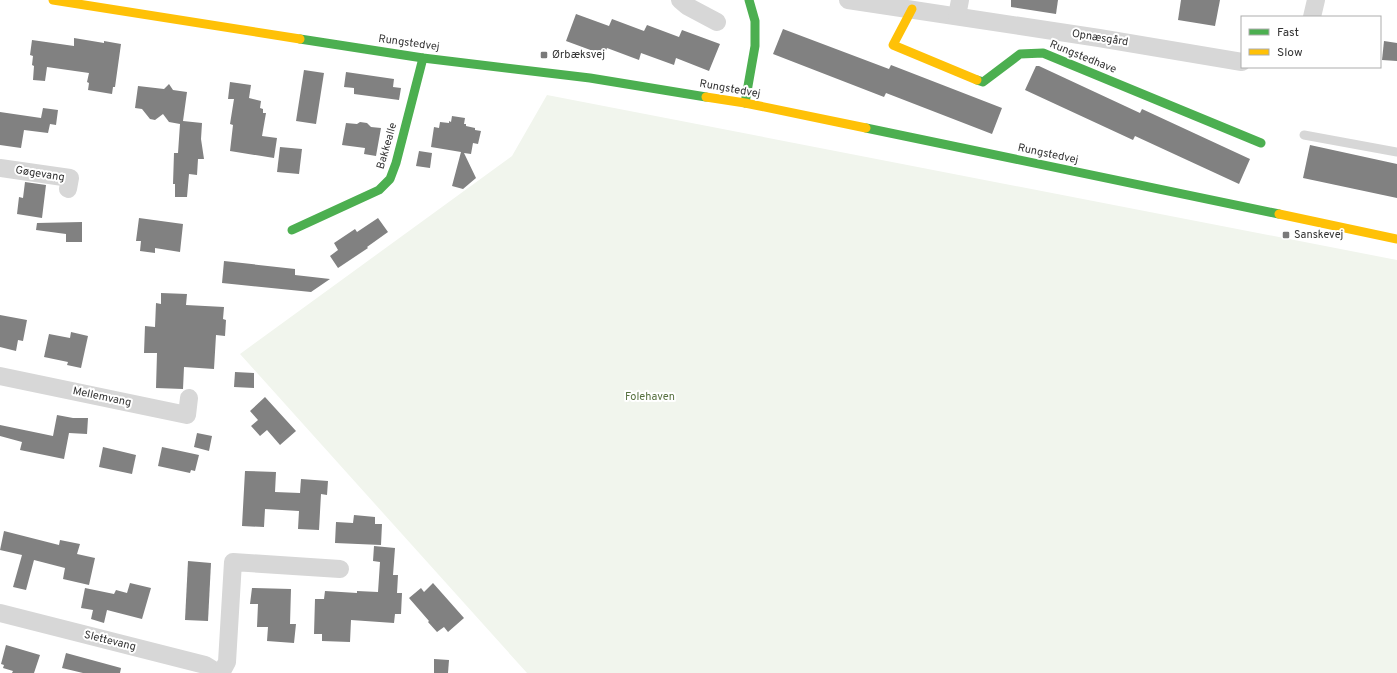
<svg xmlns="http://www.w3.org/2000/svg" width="1397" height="673" viewBox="0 0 1397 673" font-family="Overpass,sans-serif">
  <rect width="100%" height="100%" fill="#fff"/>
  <path fill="#f1f5ed" d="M547 95 1397 260V673H527L240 354 512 156Z"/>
  <g fill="#818181">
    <path d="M1011 0H1058L1056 14 1011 7Z"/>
    <path d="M1181 0H1220L1215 26 1178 20Z"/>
    <path d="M576 14 609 26 612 19 644 31 647 25 679 37 682 30 720 44 709 71 676 58 674 65 641 53 639 60 607 48 604 55 566 41Z"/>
    <path d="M783 29 889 69 891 65 1002 108 992 134 886 93 884 97 773 54Z"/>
    <path d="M74 38 104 43V41L121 44 115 87H113L112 94 88 90 89 83 87 82 89 73 47 67 45 81 33 80 34 66 32 65 33 56 30 55 32 40 74 46Z"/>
    <path d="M1384 41 1397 43V61L1382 60Z"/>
    <path d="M1036 66H1039L1140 113 1142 109 1250 159 1239 184 1135 136 1133 140 1025 90Z"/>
    <path d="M304 70 324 73 316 124 296 121Z"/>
    <path d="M346 72 394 79 393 87 401 88 399 100 354 94V88L344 87Z"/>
    <path d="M230 82 251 85 249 98 261 101 260 108 263 109V113H266L262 136 277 138 274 158 230 151 233 125 230 124 234 99H228Z"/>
    <path d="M169 84 173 90 187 92 183 121 202 123 201 139 204 159H198L197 175 189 174 187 197H175V184H173L174 153H178L180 124 169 122 163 114 155 120 150 119 142 109 135 108 138 86 164 89Z"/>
    <path d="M43 108 58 110 56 125 50 124 48 133 24 130 21 148 0 145V112L41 118Z"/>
    <path d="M452 116 465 118 464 124H466V126L475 128V130L481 131 478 144 473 143 471 154 464 153 476 178 463 189 452 186 461 152 431 147 434 127 439 128 440 122 449 123V121L451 122Z"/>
    <path d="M360 122 367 123 371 127 381 128 376 156 364 154 365 148 342 145 346 123 357 124Z"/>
    <path d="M1310 145 1397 164V198L1303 178Z"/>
    <path d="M280 147 302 149 299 174 277 172Z"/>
    <path d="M419 151 432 153 430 168 416 166Z"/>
    <path d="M25 182 46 185 42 218 17 214 19 197 23 198Z"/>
    <path d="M139 218 183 224 180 252 155 248V253L140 251 141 241H136Z"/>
    <path d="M378 218 388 232 367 247 368 248 338 268 330 256 338 250 334 243 355 229 357 232Z"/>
    <path d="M82 222V242H66V234L36 230 37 223Z"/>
    <path d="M224 261 295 269V275L330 279 311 292 222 283Z"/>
    <path d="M161 293 187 294 186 305 224 307 223 319 226 320 225 336 216 335 214 369 184 367 183 389 156 388 157 353H144L145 326 155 327 156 303 161 304Z"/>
    <path d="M0 315 27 320 23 341 18 340 16 351 0 347Z"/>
    <path d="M71 332 88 336 81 368 67 365 68 362 44 357 49 334 70 338Z"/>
    <path d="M235 372 254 373V388L234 387Z"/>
    <path d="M265 397 296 431 280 445 267 430 260 436 251 426 258 420 250 411Z"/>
    <path d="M57 415 73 418H88L87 434 69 433 64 459 20 450 22 442 0 436V425L53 436Z"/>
    <path d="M197 433 212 436 209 451 194 447Z"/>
    <path d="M103 447 136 455 132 474 99 467Z"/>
    <path d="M162 447 199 455 195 471 191 470 190 473 158 466Z"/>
    <path d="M245 471 276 472 275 492 300 493 301 479 328 481 327 495 321 494 319 530 298 529 299 511 265 509 264 527 242 526Z"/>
    <path d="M354 515 375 517V524H382L381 545 335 543 336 522 353 523Z"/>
    <path d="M4 531 59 545 60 540 80 544 77 554 95 558 89 585 63 579 65 568 34 560 26 590 13 587 22 555 0 550Z"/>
    <path d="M374 546 395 548 393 575H398L397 593H402L401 614H395L394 623 351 620 350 642 322 641V634H314L315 599H324L325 591 357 593V591L378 592 380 562 373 561Z"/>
    <path d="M188 561 211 563 208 621 185 620Z"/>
    <path d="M130 583 151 588 142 619 107 610 104 623 91 619 93 610 81 608 85 588 114 594 116 590 127 593Z"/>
    <path d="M433 583 464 618 448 632 444 627 437 632 428 622 429 621 409 598 421 588 424 592Z"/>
    <path d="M252 588 291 589 290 624H296L294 643 267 641 268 627H257L258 604H250Z"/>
    <path d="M6 645 40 655 34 673H12L13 671 3 668 4 665 1 664Z"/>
    <path d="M66 653 121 668 120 673H83L62 668Z"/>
    <path d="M434 659 449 660 448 673H434Z"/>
  </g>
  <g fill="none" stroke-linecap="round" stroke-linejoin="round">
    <path stroke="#d7d7d7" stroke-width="9" d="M1304 135 1397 152"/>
    <g stroke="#d7d7d7" stroke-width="18">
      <path d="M680 0 687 6 717 22"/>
      <path d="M848 0 1099 38 1242 62"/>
      <path d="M957 16 960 0"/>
      <path d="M1312 17 1316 0"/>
      <path d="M0 168 70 178 68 189"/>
      <path d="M0 376 187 415 189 398"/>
      <path d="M0 613 205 665 218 673"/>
      <path d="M221 673 227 662 233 562 340 569"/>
    </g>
    <g stroke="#4caf50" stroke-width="9">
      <path d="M300 39 423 58 590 78 706 97"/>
      <path d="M977 80 983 82 1020 54 1043 53 1261 143"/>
      <path d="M745 103 755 46V21L749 0"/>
      <path d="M866 128 1279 214"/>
      <path d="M292 230 379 190 390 179 396 163 423 58"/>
    </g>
    <g stroke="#ffc107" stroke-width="9">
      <path d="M53 0 300 39"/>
      <path d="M912 9 893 45 977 80"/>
      <path d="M706 97 745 103 866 128"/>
      <path d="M1279 214 1397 239"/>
    </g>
  </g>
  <g fill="#7a7a7a" stroke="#fff" stroke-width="1.5">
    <rect x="540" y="51" width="8" height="8" rx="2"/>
    <rect x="1282" y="231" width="8" height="8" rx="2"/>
  </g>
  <g text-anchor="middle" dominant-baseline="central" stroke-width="4" stroke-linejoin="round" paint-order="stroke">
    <g font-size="11" fill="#333" stroke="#fff">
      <text transform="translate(1100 38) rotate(9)">Opnæsgård</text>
      <text transform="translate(409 43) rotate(8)">Rungstedvej</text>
      <text transform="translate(1083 57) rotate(22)">Rungstedhave</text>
      <text transform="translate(730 89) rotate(10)">Rungstedvej</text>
      <text transform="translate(387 146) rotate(-74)">Bakkealle</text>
      <text transform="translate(1048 154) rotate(12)">Rungstedvej</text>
      <text transform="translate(40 174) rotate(9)">Gøgevang</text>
      <text transform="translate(102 397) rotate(12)">Mellemvang</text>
      <text transform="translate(110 641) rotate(14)">Slettevang</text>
    </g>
    <g font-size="11" fill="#333" stroke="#fff" text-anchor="start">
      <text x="552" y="55">Ørbæksvej</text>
      <text x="1294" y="235">Sanskevej</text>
    </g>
    <g font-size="11" fill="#56703f" stroke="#fff">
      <text x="650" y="397">Folehaven</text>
    </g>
  </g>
  <rect x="1241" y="16" width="140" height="52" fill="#ffffff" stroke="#adadad"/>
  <rect x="1249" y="29" width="20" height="6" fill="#4caf50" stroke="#adadad"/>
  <text x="1277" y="36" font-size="12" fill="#333333">Fast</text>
  <rect x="1249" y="49" width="20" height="6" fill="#ffc107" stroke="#adadad"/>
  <text x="1277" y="56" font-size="12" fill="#333333">Slow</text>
</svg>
